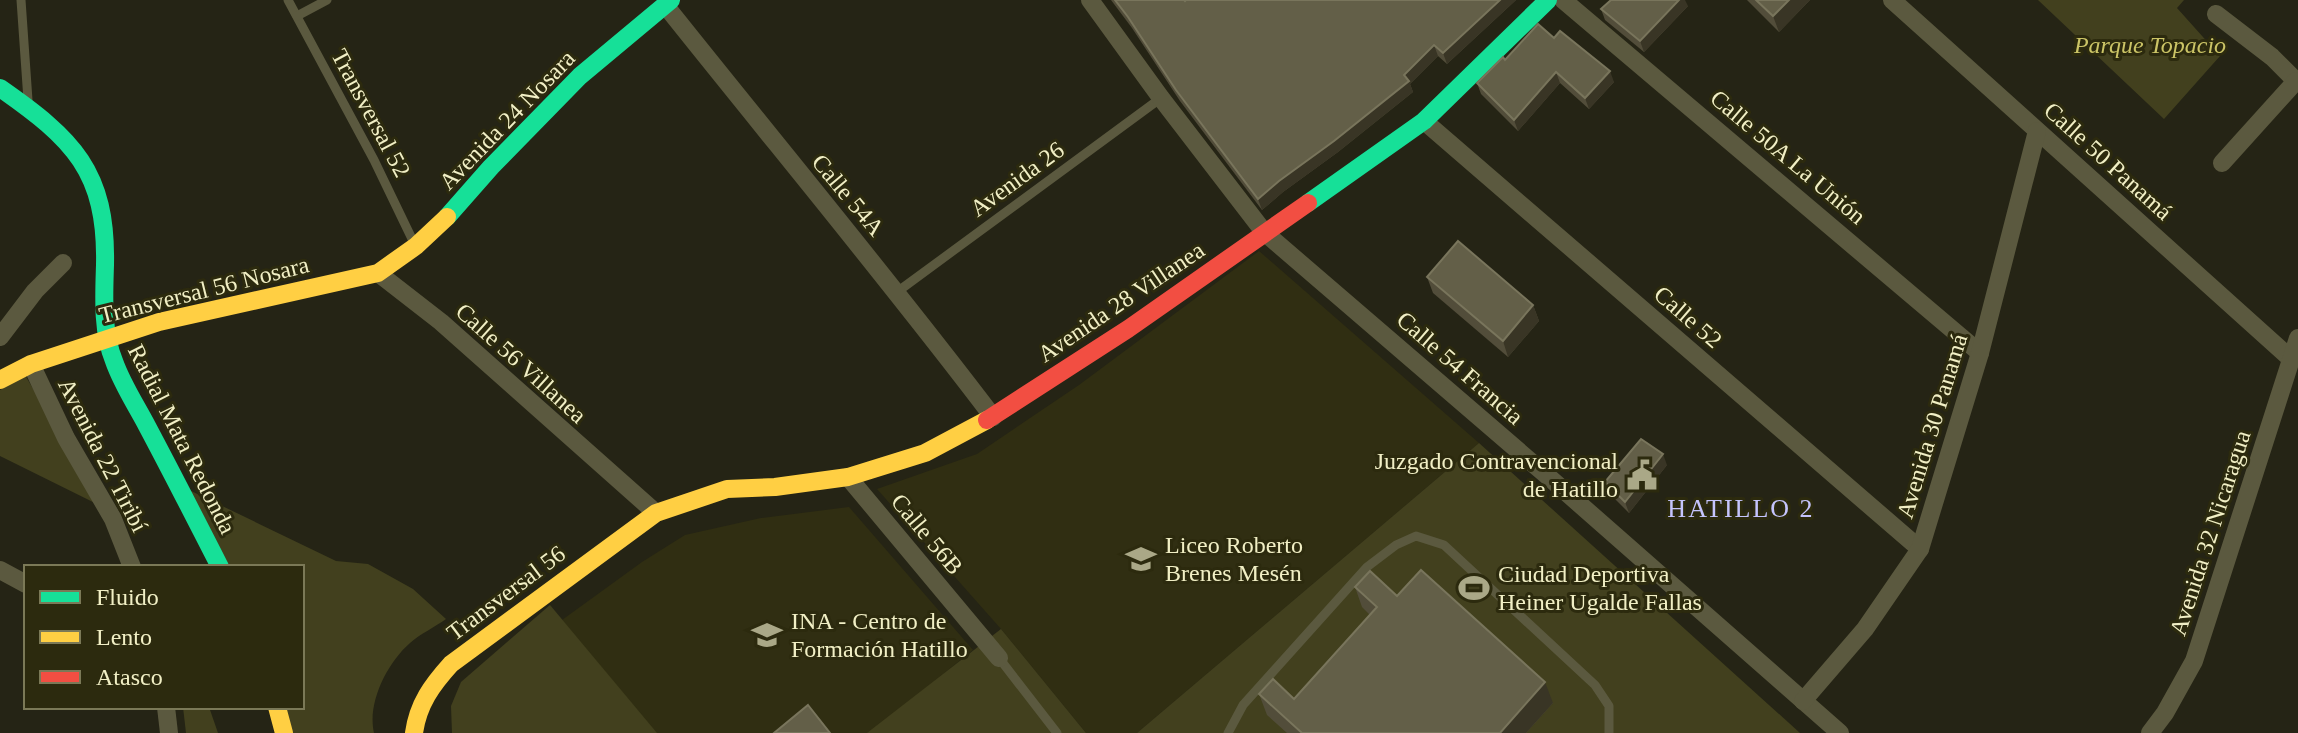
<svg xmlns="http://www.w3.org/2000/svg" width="2298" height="733" viewBox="0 0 2298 733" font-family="Georgia,serif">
  <rect width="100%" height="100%" fill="#252415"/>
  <g fill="#302e12">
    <path d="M1259 251 1479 443 1137 733H1086L1001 629 877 489 977 454 1079 385Z"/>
    <path d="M849 507 973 650 870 733H656L562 620 642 562 685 535 761 518Z"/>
  </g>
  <g fill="#42401e">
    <path d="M2038 0H2184L2177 8 2220 56 2164 119Z"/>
    <path d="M25 375 101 506 0 456V390Z"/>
    <path d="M1479 443 1800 733H1137Z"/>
    <path d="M187 489 336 561 368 564 413 589 446 619C435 627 420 634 410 643 387 663 367 703 374 733H287L281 707H302V567H227Z"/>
    <path d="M550 605 657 733H452L451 706 461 682Z"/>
    <path d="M1001 629 1086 733H867Z"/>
    <path d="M183 707H209L218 733H186Z"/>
  </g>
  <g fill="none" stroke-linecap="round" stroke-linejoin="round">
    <g stroke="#5b593f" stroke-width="9">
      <path d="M21 0 28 100"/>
      <path d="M288 0 374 160 414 243"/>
      <path d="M297 16 327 0"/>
      <path d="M897 292 1161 98"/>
      <path d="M999 658 1057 733"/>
      <path d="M1228 733 1243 705 1367 567 1396 545 1416 536 1444 545 1595 685 1609 706V733"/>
    </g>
    <g stroke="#5b593f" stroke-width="18">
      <path d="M1090 0 1161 98 1264 232 1551 479 1840 733"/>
      <path d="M1563 0 1980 353"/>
      <path d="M1892 0 2290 358"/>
      <path d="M665 5C774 142 887 277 993 417"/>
      <path d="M2216 14 2272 57 2298 83"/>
      <path d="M1424 121 1920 549"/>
      <path d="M2222 163 2296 81"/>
      <path d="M378 273 441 322 656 513"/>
      <path d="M0 337 35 291 63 263"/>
      <path d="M31 364 66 438 113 519 132 567"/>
      <path d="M848 477 999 658"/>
      <path d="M0 570 26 584"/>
      <path d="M1803 701 1865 629 1920 549 1980 353 2037 131"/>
      <path d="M166 707 169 733"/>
      <path d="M2150 733 2165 713 2194 661 2298 338"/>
    </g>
    <g stroke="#16e098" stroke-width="18">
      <path d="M0 88C73 139 107 171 105 265 104 296 102 332 114 361 122 384 136 405 147 426 172 473 196 520 220 567"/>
      <path d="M1308 203 1424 121 1548 0"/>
      <path d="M447 217 491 167 580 76 671 0"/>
    </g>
    <g stroke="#ffcf43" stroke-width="18">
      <path d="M0 380 31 364 159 322 378 273 416 246 447 217"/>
      <path d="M277 707 284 733"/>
      <path d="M414 733C418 704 432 685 451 664L656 513 727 489 775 487 848 477 925 453 987 420"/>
    </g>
    <path stroke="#f24e42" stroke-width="18" d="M987 420 1128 329 1308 203"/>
  </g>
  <g fill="#524d3a">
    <path d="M1111 0H1184L1185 1 1186 0H1516L1447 64 1438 56 1410 84 1413 92 1338 152 1283 192 1262 210 1180 101 1132 28Z"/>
    <path d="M1747 0H1810L1779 32Z"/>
    <path d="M1688 6 1644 52 1605 20 1601 9Z"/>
    <path d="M1554 38 1614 82 1589 109 1560 83 1518 131 1481 94 1477 83 1505 60Z"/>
    <path d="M1427 277 1533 305 1539 321 1508 357 1433 293Z"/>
    <path d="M1667 465 1629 513 1609 493 1605 482Z"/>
    <path d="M1355 587 1397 596 1553 703 1526 733H1287L1267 715 1259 694 1294 699 1370 615 1362 607Z"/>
  </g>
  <g fill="#393525">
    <path d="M1500 0H1516L1447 64 1443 53Z"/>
    <path d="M1679 0H1685L1688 6 1644 52 1640 41Z"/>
    <path d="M1789 0H1810L1779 32 1773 16Z"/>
    <path d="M1434 45 1438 56 1410 84 1413 92 1338 152 1283 192 1262 210 1258 199 1404 75Z"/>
    <path d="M1610 71 1614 82 1589 109 1585 98Z"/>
    <path d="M1556 72 1560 83 1518 131 1514 120Z"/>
    <path d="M1533 305 1539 321 1508 357 1503 341Z"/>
    <path d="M1663 454 1667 465 1629 513 1625 502Z"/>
    <path d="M1545 682 1553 703 1526 733H1500Z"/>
  </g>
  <g fill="#635f48" stroke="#79755c" stroke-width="2">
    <path d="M1115 0H1184L1185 1 1186 0H1500L1443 53 1434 45 1404 75 1409 81 1334 141 1279 181 1258 199 1176 90 1128 17Z"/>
    <path d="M1611 0H1679L1640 41 1601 9Z"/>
    <path d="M1756 0H1789L1773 16Z"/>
    <path d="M1538 24 1554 38 1560 31 1610 71 1585 98 1556 72 1514 120 1477 83 1503 57 1505 60Z"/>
    <path d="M1458 241 1533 305 1503 341 1427 277Z"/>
    <path d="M1641 439 1663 454 1625 502 1605 482Z"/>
    <path d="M1421 570 1545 682 1500 733H1302L1259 694 1273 679 1294 699 1377 607 1355 587 1370 571 1397 596Z"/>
    <path d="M808 705 830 733H774Z"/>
  </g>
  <defs>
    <g id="civic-bare" transform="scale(2.4)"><path d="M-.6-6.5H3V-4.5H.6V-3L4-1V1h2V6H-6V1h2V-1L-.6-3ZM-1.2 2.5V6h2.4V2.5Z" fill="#aaa887" stroke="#2c2a0e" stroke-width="2.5" paint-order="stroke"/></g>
    <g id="school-bare" transform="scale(2.4)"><path d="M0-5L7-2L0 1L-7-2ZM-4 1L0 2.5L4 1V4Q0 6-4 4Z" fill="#aaa887" stroke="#2c2a0e" stroke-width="2.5" paint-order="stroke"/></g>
    <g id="stadium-bare" transform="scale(2.4)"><path d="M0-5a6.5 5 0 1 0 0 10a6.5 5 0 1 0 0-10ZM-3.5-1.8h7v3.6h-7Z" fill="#aaa887" stroke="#2c2a0e" stroke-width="2.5" paint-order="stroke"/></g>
    <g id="university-bare" transform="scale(2.4)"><path d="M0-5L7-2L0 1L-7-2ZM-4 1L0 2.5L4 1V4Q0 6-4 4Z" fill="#aaa887" stroke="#2c2a0e" stroke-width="2.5" paint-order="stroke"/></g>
  </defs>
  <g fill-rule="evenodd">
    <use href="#civic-bare" x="1642" y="475"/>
    <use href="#school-bare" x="1141" y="559"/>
    <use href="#stadium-bare" x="1474" y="588"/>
    <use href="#university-bare" x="767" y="635"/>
  </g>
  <g text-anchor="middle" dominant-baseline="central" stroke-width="6" stroke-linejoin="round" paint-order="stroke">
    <g font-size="24" font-style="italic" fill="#cbc466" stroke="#2c2a0e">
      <text x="2150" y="45">Parque Topacio</text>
    </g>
    <g font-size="24" fill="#f1efc5" stroke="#2c2a0e">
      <text transform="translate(371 113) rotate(62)">Transversal 52</text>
      <text transform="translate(507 120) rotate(-46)">Avenida 24 Nosara</text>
      <text transform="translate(1788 157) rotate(40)">Calle 50A La Unión</text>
      <text transform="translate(2108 161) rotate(42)">Calle 50 Panamá</text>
      <text transform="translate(1017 179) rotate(-36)">Avenida 26</text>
      <text transform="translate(848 195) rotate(50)">Calle 54A</text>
      <text transform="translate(204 290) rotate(-14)">Transversal 56 Nosara</text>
      <text transform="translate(1121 302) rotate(-34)">Avenida 28 Villanea</text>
      <text transform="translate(1688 317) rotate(41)">Calle 52</text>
      <text transform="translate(521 363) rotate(42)">Calle 56 Villanea</text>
      <text transform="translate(1460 368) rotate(41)">Calle 54 Francia</text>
      <text transform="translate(1932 426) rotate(-73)">Avenida 30 Panamá</text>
      <text transform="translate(182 439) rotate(63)">Radial Mata Redonda</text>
      <text transform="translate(103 455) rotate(63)">Avenida 22 Tiribí</text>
      <text transform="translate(2210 533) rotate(-72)">Avenida 32 Nicaragua</text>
      <text transform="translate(927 534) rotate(50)">Calle 56B</text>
      <text transform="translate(506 593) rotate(-37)">Transversal 56</text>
    </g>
    <g font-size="24" fill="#f1efc5" stroke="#2c2a0e" text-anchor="start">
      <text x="1618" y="461" text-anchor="end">Juzgado Contravencional<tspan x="1618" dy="28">de Hatillo</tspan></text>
      <text x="1165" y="545">Liceo Roberto<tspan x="1165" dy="28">Brenes Mesén</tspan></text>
      <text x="1498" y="574">Ciudad Deportiva<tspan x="1498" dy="28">Heiner Ugalde Fallas</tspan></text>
      <text x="791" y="621">INA - Centro de<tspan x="791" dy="28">Formación Hatillo</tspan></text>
    </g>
    <g font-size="26" letter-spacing="2" fill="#c5c4fd" stroke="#2c2a0e">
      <text x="1741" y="508">HATILLO 2</text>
    </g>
  </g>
  <rect x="24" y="565" width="280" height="144" fill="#2c2a0e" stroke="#7b7957" stroke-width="2"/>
  <rect x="40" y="591" width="40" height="12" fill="#16e098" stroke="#7b7957" stroke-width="2"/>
  <text x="96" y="605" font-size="24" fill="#f1efc5">Fluido</text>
  <rect x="40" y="631" width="40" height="12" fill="#ffcf43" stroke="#7b7957" stroke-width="2"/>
  <text x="96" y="645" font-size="24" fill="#f1efc5">Lento</text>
  <rect x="40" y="671" width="40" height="12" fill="#f24e42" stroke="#7b7957" stroke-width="2"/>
  <text x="96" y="685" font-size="24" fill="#f1efc5">Atasco</text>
</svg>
